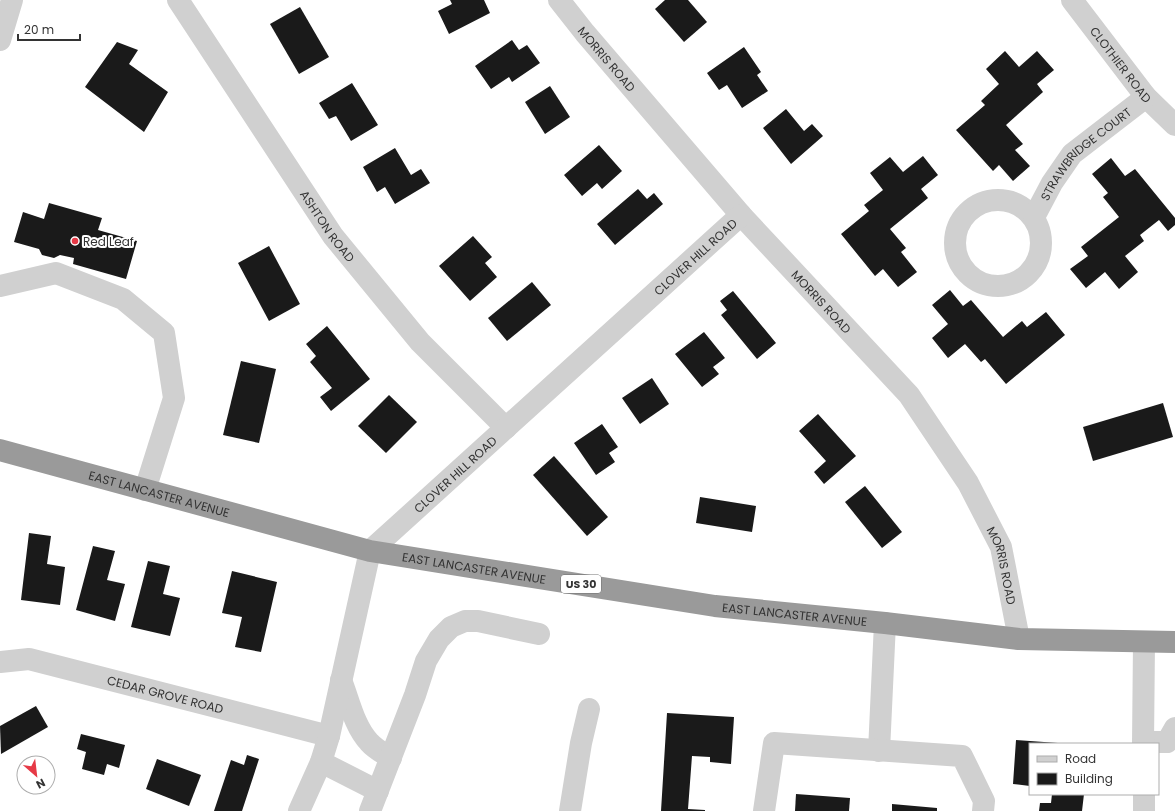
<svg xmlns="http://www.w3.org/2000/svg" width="1175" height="811" viewBox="0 0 1175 811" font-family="Poppins,sans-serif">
  <rect width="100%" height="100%" fill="#fff"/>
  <g fill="#1a1a1a">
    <path d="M450 0H484L490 13 449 34 438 11 452 4Z"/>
    <path d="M665 0H688L707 22 684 42 655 9Z"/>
    <path d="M300 7 329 57 299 74 270 24Z"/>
    <path d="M512 40 519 50 527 45 540 63 512 82 509 77 491 89 475 66Z"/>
    <path d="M117 42 138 50 129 64 168 92 144 132 85 87Z"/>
    <path d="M744 47 761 72 757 75 768 91 742 108 727 85 719 90 707 73Z"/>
    <path d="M1005 51 1019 67 1037 51 1054 70 1037 84 1043 92 1006 125 1023 144 1015 150 1030 166 1013 181 999 165 993 171 956 130 985 105 981 101 999 84 986 69Z"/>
    <path d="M352 83 378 125 351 141 336 116 329 119 319 103Z"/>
    <path d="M550 86 570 117 545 134 525 102Z"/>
    <path d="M786 109 804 131 812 124 823 136 791 164 763 128Z"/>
    <path d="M599 145 622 171 602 189 597 183 582 196 564 175Z"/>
    <path d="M395 148 411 175 421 169 430 183 395 204 385 187 377 192 363 167Z"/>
    <path d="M923 156 938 175 921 189 928 198 890 229 906 248 901 252 917 272 898 287 883 269 875 276 841 234 869 211 864 205 883 190 870 173 890 157 903 172Z"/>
    <path d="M1111 158 1125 176 1135 169 1175 218V225L1168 231 1159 220 1140 235 1144 241 1125 256 1138 272 1119 289 1105 272 1086 288 1070 269 1088 256 1081 247 1119 217 1103 197 1108 193 1092 174Z"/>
    <path d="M638 189 647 199 654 193 663 204 615 245 597 224Z"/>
    <path d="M49 203 102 218 98 230 137 241 126 279 73 264 74 258 60 255 54 258 42 255 39 249 14 242 23 212 44 219Z"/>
    <path d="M473 236 492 257 485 263 497 277 470 301 439 266Z"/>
    <path d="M269 246 300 304 269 321 238 263Z"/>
    <path d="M532 282 551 305 507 341 488 318Z"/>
    <path d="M950 290 963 306 971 300 1003 337 1022 321 1027 327 1046 312 1065 335 1006 384 985 359 981 362 965 344 948 358 932 338 948 324 932 305Z"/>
    <path d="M733 291 776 343 757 359 721 315 727 310 720 301Z"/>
    <path d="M327 326 370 379 331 411 320 397 332 388 310 362 316 356 306 344Z"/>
    <path d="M704 332 725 358 713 367 719 374 702 387 675 354Z"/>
    <path d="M241 361 276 369 259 443 223 435Z"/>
    <path d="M652 378 669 404 640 424 622 398Z"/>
    <path d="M389 395 417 422 386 453 358 426Z"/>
    <path d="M1163 403 1173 437 1093 461 1083 427Z"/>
    <path d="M818 414 856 456 824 484 814 472 826 461 799 431Z"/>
    <path d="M602 424 618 447 609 453 615 462 596 475 574 443Z"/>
    <path d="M554 456 608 517 587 536 533 475Z"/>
    <path d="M865 486 902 532 882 548 845 502Z"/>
    <path d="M700 497 756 506 752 532 696 523Z"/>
    <path d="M29 533 51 536 47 564 65 567 60 605 21 600Z"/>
    <path d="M93 546 115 551 107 580 125 584 115 621 76 610Z"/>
    <path d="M148 561 170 566 163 594 180 598 170 636 131 627Z"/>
    <path d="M232 571 277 582 261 652 235 647 242 617 222 613Z"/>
    <path d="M36 706 48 727 1 754 0 726Z"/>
    <path d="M667 713 734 717 731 764 710 762V757L692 756 688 809 705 810V811H661Z"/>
    <path d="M81 734 125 745 119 768 107 764 104 775 82 769 86 752 77 749Z"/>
    <path d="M1016 740 1058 743V744H1030V786L1013 784Z"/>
    <path d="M247 755 259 759 242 811H214L231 760 244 765Z"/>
    <path d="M157 759 201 775 189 806 146 789Z"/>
    <path d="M796 794 850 798 849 811H795Z"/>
    <path d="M1052 794H1084L1082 811H1039L1040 803H1051Z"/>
    <path d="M892 804 937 808V811H892Z"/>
  </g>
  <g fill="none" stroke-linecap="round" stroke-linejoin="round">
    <g stroke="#d0d0d0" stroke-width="22">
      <path id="s1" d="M178 0 333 236 420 342 506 428"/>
      <path id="s2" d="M559 0 585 33 741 215 909 395 968 483 1001 547 1019 639"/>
      <path id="s3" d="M1072 0 1146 97 1175 125"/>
      <path d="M0 40 12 0"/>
      <circle cx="998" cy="243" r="43"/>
      <path id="s4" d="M1034 217 1052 183 1072 154 1146 97"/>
      <path d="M0 286 56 273 123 299 164 333 174 398 145 490"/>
      <path id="s5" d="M0 662 29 659 329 736"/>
      <path d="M341 680C349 700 354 726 369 742 375 749 383 753 391 758"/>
      <path d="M1143 742H1167L1175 728"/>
      <path d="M1143 744 1144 642"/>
      <path d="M879 751 885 623"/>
      <path d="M321 762 378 791"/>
      <path id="s6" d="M299 811 321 762 329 736 370 551 741 215"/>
      <path d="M370 811 415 695 426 661 439 639 451 627 465 621H478L539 634"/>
      <path d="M570 811 581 743 589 709"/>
      <path d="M764 811 774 743 962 756 984 801 983 811"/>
      <path d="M1144 811V794"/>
    </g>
    <path stroke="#9a9a9a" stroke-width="22" id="s7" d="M0 450 370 551 715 606 885 623 1019 639 1175 642"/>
  </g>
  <circle fill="#e63946" stroke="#fff" stroke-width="1.5" cx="75" cy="241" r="4"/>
  <g text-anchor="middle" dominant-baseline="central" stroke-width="4" stroke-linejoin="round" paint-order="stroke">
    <rect fill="#fff" stroke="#707070" stroke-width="1" x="561" y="575" width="40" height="18" rx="3"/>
    <g font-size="11" font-weight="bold" fill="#333">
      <text x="581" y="584">US 30</text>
    </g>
    <g font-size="12" fill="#333" stroke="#fff">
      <text stroke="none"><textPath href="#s2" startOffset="76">MORRIS ROAD</textPath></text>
      <text stroke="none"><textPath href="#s3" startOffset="81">CLOTHIER ROAD</textPath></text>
      <text stroke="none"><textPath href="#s4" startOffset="83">STRAWBRIDGE COURT</textPath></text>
      <text stroke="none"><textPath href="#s1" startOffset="271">ASHTON ROAD</textPath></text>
      <text stroke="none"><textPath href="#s6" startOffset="709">CLOVER HILL ROAD</textPath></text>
      <text stroke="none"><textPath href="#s2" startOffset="400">MORRIS ROAD</textPath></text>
      <text stroke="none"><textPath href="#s6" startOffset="385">CLOVER HILL ROAD</textPath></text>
      <text stroke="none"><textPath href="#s7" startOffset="165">EAST LANCASTER AVENUE</textPath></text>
      <text stroke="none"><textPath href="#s2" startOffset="724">MORRIS ROAD</textPath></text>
      <text stroke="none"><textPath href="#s7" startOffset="489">EAST LANCASTER AVENUE</textPath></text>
      <text stroke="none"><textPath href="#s7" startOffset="813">EAST LANCASTER AVENUE</textPath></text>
      <text stroke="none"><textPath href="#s5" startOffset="170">CEDAR GROVE ROAD</textPath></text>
    </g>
    <g font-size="12" fill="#333" stroke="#fff" text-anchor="start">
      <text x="83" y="241">Red Leaf</text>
    </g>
  </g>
  <rect x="1029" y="743" width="130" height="52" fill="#ffffff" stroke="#adadad"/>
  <rect x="1037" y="756" width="20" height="6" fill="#d0d0d0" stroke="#adadad"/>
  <text x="1065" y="763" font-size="12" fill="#333333">Road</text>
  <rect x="1037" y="773" width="20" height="12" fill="#1a1a1a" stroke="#adadad"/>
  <text x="1065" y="783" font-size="12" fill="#333333">Building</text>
  <g transform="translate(36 775) rotate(152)"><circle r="19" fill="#ffffff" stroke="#adadad"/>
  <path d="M0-3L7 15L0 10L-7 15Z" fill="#e63946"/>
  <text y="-6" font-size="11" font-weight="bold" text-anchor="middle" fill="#333333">N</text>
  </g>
  <path d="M18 34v6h62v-6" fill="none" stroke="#333333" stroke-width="2"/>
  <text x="24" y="34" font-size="12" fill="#333333" stroke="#ffffff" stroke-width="3" paint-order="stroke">20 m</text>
</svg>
